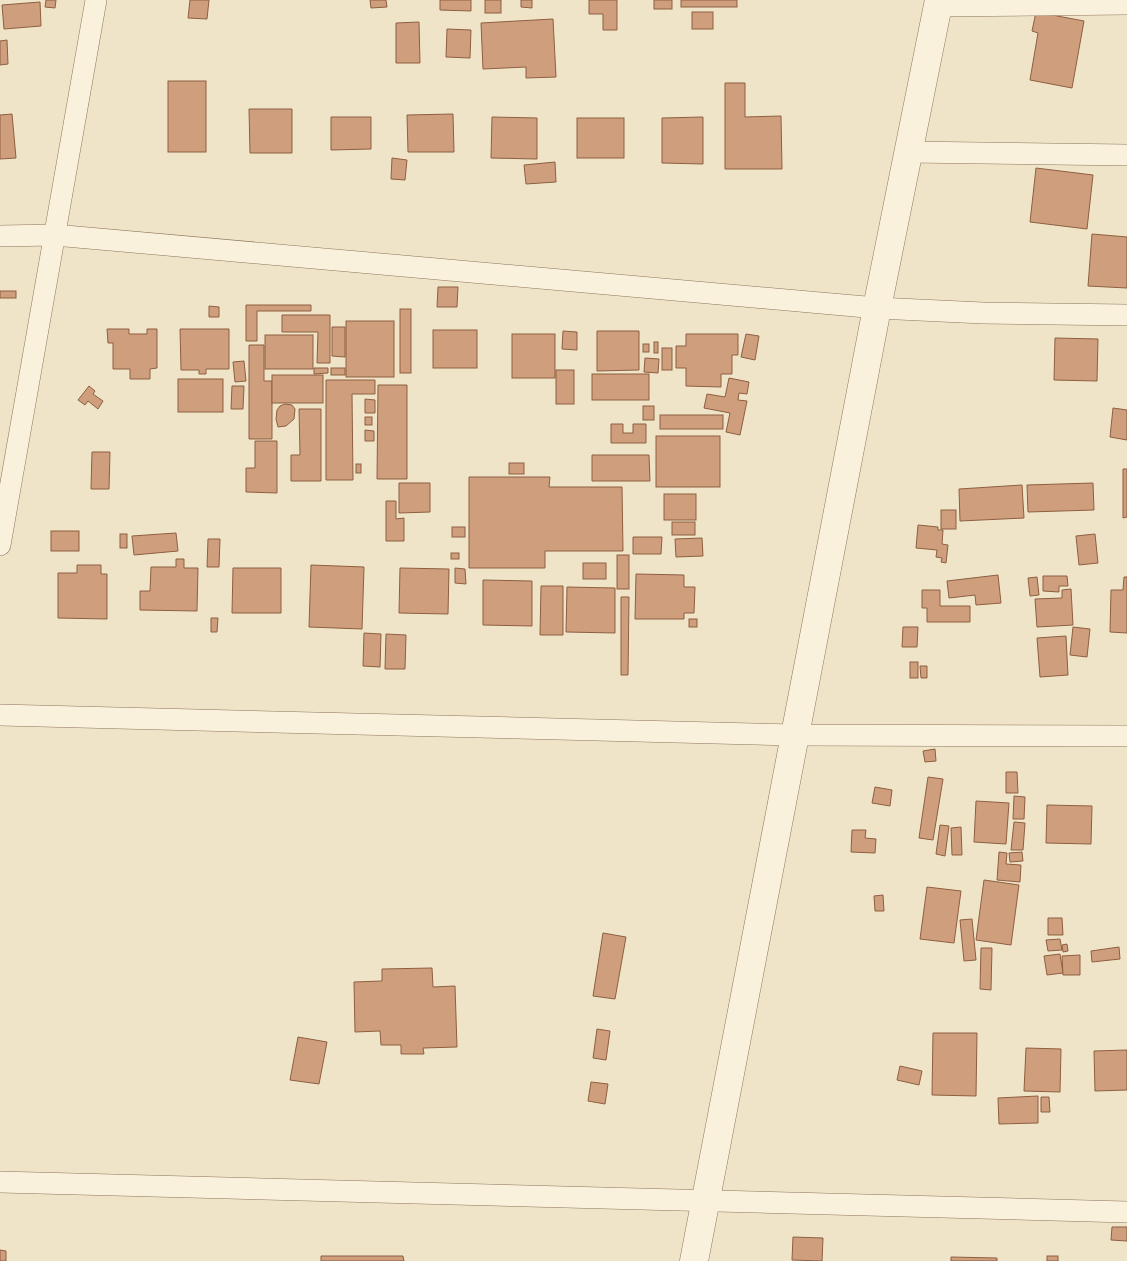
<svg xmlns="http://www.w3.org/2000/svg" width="1127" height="1261" viewBox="0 0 1127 1261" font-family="'Playfair Display',serif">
  <rect width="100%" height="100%" fill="#f0e4c8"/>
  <g fill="#cf9f7d" stroke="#8d5f41">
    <path d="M46 0H56L55 8 45 7Z"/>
    <path d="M190 0H209L207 19 188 18Z"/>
    <path d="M370 0H386L387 7 371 8Z"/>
    <path d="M440 0H471V11L440 10Z"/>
    <rect x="485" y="0" width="16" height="13"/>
    <path d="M521 0H532V8L521 7Z"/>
    <path d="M589 0H617V30H603V14H589Z"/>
    <rect x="654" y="0" width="18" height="9"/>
    <rect x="681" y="0" width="56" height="7"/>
    <path d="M40 2 41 26 4 29 2 5Z"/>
    <rect x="692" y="12" width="21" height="17"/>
    <path d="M1036 12 1084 21 1072 88 1030 80 1038 33 1032 31Z"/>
    <path d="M553 19 556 77 526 78V67L483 69 481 23Z"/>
    <path d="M419 22 420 63H396V23Z"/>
    <path d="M447 29 471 30 470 58 446 57Z"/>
    <path d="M7 40 8 64 0 65V41Z"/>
    <rect x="168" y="81" width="38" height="71"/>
    <path d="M725 83H745V117L781 116 782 169H725Z"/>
    <path d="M249 109H292V153H250Z"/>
    <path d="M12 114 16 158 0 159V115Z"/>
    <path d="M453 114 454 152H408L407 115Z"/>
    <path d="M331 117H371V149L331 150Z"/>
    <path d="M492 117 537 118V159L491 158Z"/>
    <path d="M703 117V164L662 163V118Z"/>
    <rect x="577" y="118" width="47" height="40"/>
    <path d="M392 158 407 160 405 180 391 179Z"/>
    <path d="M555 162 556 182 526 184 524 165Z"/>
    <path d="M1036 168 1093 175 1087 229 1030 222Z"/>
    <path d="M1092 234 1127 237V288L1088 286Z"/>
    <path d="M438 287H458L457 307H437Z"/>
    <rect x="0" y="291" width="16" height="7"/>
    <path d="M246 305H311V311H257V341H246Z"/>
    <path d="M209 306 219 307V317H209Z"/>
    <rect x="400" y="309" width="11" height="64"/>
    <path d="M282 315H330V363H317L318 332H282Z"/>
    <rect x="346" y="321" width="48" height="56"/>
    <path d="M332 327H345V357L332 356Z"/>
    <path d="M107 329H129V334H147V329H157V368L150 369V379H130V369H113V343H108Z"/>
    <path d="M180 329H229V369H206V374H199V370H181Z"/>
    <rect x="433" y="330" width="44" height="38"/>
    <path d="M563 331 577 332V350L562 349Z"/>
    <path d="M597 331H639V370L597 371Z"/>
    <rect x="512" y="334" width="43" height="44"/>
    <path d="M686 334H738V355H732V374H721V387L686 386V368H676V346H686Z"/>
    <path d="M746 334 759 336 755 360 741 357Z"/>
    <rect x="265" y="335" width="48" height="34"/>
    <path d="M1055 338 1098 339 1097 381 1054 380Z"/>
    <rect x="654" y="342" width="4" height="11"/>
    <rect x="643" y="344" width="6" height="8"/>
    <path d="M249 345H264V381H272V439H249Z"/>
    <rect x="662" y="348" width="10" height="22"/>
    <path d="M645 358 659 359 658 373 644 372Z"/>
    <path d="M244 361 246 381 235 382 233 362Z"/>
    <path d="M314 368H328V373L314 374Z"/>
    <rect x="331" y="368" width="14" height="7"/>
    <rect x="556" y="370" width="18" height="34"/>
    <rect x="592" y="374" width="57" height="26"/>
    <rect x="272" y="375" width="51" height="28"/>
    <path d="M729 378 749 382 747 394 739 393 738 400 747 401 740 435 726 432 730 413 704 408 707 394 725 397Z"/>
    <rect x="178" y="379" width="45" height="33"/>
    <path d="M326 380H375V394H352L353 480H326Z"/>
    <path d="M378 385H407V479H377Z"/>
    <path d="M89 386 95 391 93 394 103 401 98 409 88 401 85 405 78 400Z"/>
    <path d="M232 386H244L243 409H231Z"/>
    <path d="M365 399 375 400V413H365Z"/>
    <path d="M285 404 292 405 295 409 294 419 286 426 278 427 276 419 277 410 280 406Z"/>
    <rect x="643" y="406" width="11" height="14"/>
    <path d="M1113 408 1127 410V440L1110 437Z"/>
    <path d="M299 409H321V481H291V455H300Z"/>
    <rect x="660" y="415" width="63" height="14"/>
    <rect x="365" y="417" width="7" height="8"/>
    <path d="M611 424H623V433H633V424H646V443H611Z"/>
    <path d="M365 430 374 431V441H365Z"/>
    <rect x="656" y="436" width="64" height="51"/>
    <path d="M255 441H277V493L246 492V468H255Z"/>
    <path d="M92 452H110L109 489H91Z"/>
    <path d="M592 455H649L650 481H592Z"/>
    <rect x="509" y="463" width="15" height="11"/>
    <rect x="356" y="464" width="5" height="9"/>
    <path d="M1123 469H1127V517L1123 518Z"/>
    <path d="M469 477H550L549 487H622L623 551H545V568H469Z"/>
    <path d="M399 483H430V512L399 513Z"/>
    <path d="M1093 483 1094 510 1028 512 1027 485Z"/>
    <path d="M1022 485 1024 518 960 521 959 489Z"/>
    <rect x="664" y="494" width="32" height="26"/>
    <path d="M386 501H396V519L404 518V541H386Z"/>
    <rect x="941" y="510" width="15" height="19"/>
    <rect x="672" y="522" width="23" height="13"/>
    <path d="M918 525 938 527V530H943L942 544 948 545 946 563 941 562 942 558 936 557 937 550 916 548Z"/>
    <rect x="452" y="527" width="13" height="10"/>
    <rect x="51" y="531" width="28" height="20"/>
    <path d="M176 533 178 551 134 555 132 536Z"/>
    <rect x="120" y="534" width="7" height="14"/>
    <path d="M1095 534 1098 563 1079 565 1076 536Z"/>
    <path d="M633 537H662L661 554H633Z"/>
    <path d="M702 538 703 556 676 557 675 539Z"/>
    <path d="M208 539H220L219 567H207Z"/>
    <rect x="451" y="553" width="8" height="6"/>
    <rect x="617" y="555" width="12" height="34"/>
    <path d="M176 559H184V568H198L197 611 140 610V591H150L151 567H176Z"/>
    <rect x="583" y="563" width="23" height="16"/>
    <path d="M77 565H101V574H107V619L58 618V573H77Z"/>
    <path d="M311 565 364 567 362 629 309 627Z"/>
    <path d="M233 568H281V613H232Z"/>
    <path d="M400 568 449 569 448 614 399 613Z"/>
    <path d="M455 568 465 569 466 584 455 583Z"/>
    <path d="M636 574 684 575V587H695L694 613H684V619H635Z"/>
    <path d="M998 575 1001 603 976 605 975 595 949 598 947 581Z"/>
    <path d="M1043 576H1067L1068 586H1059V592L1043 591Z"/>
    <path d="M1037 577 1039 595 1030 596 1028 578Z"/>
    <path d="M1124 577H1127V633L1110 632 1111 590H1123Z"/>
    <path d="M483 580 532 581V626L483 625Z"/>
    <path d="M541 586H563V635H540Z"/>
    <path d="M567 587 615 588V633L566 632Z"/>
    <path d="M1071 589 1073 625 1037 627 1035 599 1062 598V590Z"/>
    <path d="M922 590H940V606H970V622H927V608H922Z"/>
    <path d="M621 597H629L628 675H621Z"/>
    <path d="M211 618H218L217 632H211Z"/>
    <rect x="689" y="619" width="8" height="8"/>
    <path d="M903 627H918L917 647H902Z"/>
    <path d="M1073 627 1090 629 1087 657 1070 655Z"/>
    <path d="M364 633 381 634 380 667 363 666Z"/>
    <path d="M386 634 406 635 405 669H385Z"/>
    <path d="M1066 636 1068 675 1040 677 1037 638Z"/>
    <rect x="910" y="662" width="8" height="16"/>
    <path d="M920 666H927V678H921Z"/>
    <path d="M935 749 936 761 925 762 923 751Z"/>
    <path d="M1006 772H1017L1018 793H1006Z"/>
    <path d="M928 777 943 779 933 840 919 838Z"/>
    <path d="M875 787 892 790 890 806 872 803Z"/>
    <path d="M1014 796 1025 797 1024 819H1013Z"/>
    <path d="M976 801 1009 803 1006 844 974 842Z"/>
    <path d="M1047 805 1092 806 1091 844 1046 843Z"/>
    <path d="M1014 822 1025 823 1023 850H1011Z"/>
    <path d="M940 825 949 826 945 856 936 854Z"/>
    <path d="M961 827 962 855H952L951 828Z"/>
    <path d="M852 830H866L865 838 876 839 875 853 851 852Z"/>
    <path d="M999 852 1007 853 1006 864 1021 865 1020 882 997 880Z"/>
    <path d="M1022 852 1023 861 1010 862 1009 853Z"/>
    <path d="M984 880 1019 885 1011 945 976 940Z"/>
    <path d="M927 887 961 891 954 943 920 939Z"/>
    <path d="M883 895 884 911H875L874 896Z"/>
    <path d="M1048 918H1062L1063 935H1048Z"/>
    <path d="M972 919 976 960 964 961 960 920Z"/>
    <path d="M603 933 626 937 615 999 593 996Z"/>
    <path d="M1060 939 1062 950 1048 951 1046 940Z"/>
    <path d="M1067 944 1068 951 1063 952 1062 945Z"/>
    <path d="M1119 947 1120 959 1092 962 1091 951Z"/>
    <path d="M981 948H992L991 990 980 989Z"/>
    <path d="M1060 954 1063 973 1047 975 1044 956Z"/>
    <path d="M1080 955V975H1063L1062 956Z"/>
    <path d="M432 968 433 987 455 986 457 1047 423 1048 424 1054H401V1045H381L380 1031 355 1032 354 982 382 981V969Z"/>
    <path d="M597 1029 610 1031 606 1060 593 1058Z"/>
    <path d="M933 1033H977L976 1096 932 1095Z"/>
    <path d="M298 1037 327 1042 319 1084 290 1080Z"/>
    <path d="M1026 1048 1061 1049 1060 1092 1024 1091Z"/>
    <path d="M1127 1050V1090L1095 1091 1094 1051Z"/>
    <path d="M900 1066 922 1071 919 1085 897 1080Z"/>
    <path d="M591 1082 608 1084 605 1104 588 1101Z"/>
    <path d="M1038 1096V1123L999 1124 998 1098Z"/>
    <path d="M1041 1097H1049L1050 1112H1041Z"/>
    <path d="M1112 1227H1127V1241L1111 1240Z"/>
    <path d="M793 1237 823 1238 822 1261 792 1260Z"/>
    <path d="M0 1250 6 1251V1261H0Z"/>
    <path d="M321 1256H403L404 1261H321Z"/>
    <rect x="1047" y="1256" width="11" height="5"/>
    <path d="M951 1257 997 1258V1261H951Z"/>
  </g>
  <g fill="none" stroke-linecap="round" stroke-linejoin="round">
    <g stroke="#8d765c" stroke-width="22">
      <g id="minor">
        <path d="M938 6 1127 4"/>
        <path d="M909 152 1127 155"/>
        <path d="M0 236 54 235 877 308 983 313 1127 315"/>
        <path d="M0 545 96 0"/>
        <path d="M0 715 795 735 1127 736"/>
        <path d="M0 1182 1127 1212"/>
      </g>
    </g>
    <g stroke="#8d765c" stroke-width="29">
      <path id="tertiary" d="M694 1261 877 308 939 0"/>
    </g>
    <use href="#minor" stroke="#faf1dc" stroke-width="21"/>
    <use href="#tertiary" stroke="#faf1dc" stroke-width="28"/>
  </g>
</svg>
